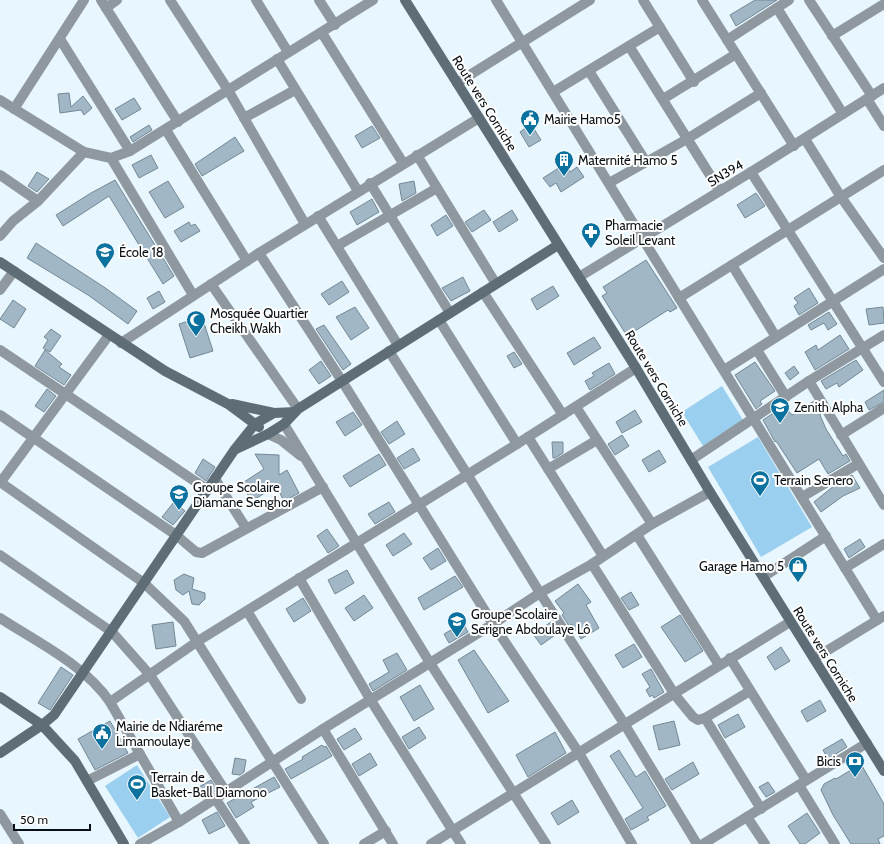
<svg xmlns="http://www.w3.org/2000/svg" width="884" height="844" viewBox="0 0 884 844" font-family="Cabin,sans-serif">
  <rect width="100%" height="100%" fill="#e8f6ff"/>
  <g fill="#9acff0">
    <path d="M722 386 743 420 703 446 682 412Z"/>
    <path d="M758 437 812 527 761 557 708 467Z"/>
    <path d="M137 765 170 817 138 838 105 786Z"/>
  </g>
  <g fill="#a1b7c5" stroke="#738895">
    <path d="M755 0H777L736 26 730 15Z"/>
    <path d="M69 93 71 107 83 96 92 108 84 115 81 110 60 113 58 94Z"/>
    <path d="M134 98 141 109 122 120 115 109Z"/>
    <path d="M531 124 541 140 529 147 520 132Z"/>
    <path d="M149 125 152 130 133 142 130 137Z"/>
    <path d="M372 126 380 138 362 148 355 136Z"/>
    <path d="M235 137 244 151 202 176 195 164Z"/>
    <path d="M151 155 158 168 139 178 132 165Z"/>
    <path d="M565 164 570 172 577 167 584 177 561 192 556 183 550 187 543 178Z"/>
    <path d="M37 172 49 179 37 192 28 186Z"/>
    <path d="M115 180 174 276 163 284 109 196 63 226 56 215 91 193Z"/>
    <path d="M168 181 184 207 165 218 149 192Z"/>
    <path d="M414 181 416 193 402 201 399 184Z"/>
    <path d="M756 193 765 206 745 218 737 205Z"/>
    <path d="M372 199 379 212 357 225 350 212Z"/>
    <path d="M484 210 491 220 472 232 465 222Z"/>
    <path d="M512 210 518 220 499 232 493 222Z"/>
    <path d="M446 215 453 226 437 236 431 225Z"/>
    <path d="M189 222 191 226 195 224 200 231 181 242 174 231Z"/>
    <path d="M36 243 104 287 137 311 128 324 88 295 27 258Z"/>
    <path d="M646 260 677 308 670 312 668 310 627 336 602 296 607 293 603 287Z"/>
    <path d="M463 277 470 291 451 301 442 288Z"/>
    <path d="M342 281 349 292 329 305 321 294Z"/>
    <path d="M553 286 559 296 537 310 531 299Z"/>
    <path d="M809 288 818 303 799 315 794 306 798 303 794 298Z"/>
    <path d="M159 291 165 302 153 309 147 298Z"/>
    <path d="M13 300 26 309 14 328 0 319Z"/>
    <path d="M355 307 369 328 351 340 336 317Z"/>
    <path d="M883 307 884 323 869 325 866 309Z"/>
    <path d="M829 312 837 324 828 330 824 323 811 330 808 325Z"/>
    <path d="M202 317 213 351 190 358 179 324Z"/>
    <path d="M324 325 351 364 343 370 316 329Z"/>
    <path d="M51 329 61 336 50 352 43 348 48 340 44 337Z"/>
    <path d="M840 335 849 349 815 370 805 352 816 345 818 350Z"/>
    <path d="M594 337 601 348 574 365 567 353Z"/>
    <path d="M45 350 62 364 59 367 71 375 64 385 35 366Z"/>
    <path d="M514 352 522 364 514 368 507 356Z"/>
    <path d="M856 360 863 370 839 387 837 383 826 389 821 381Z"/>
    <path d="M321 361 331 376 319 384 309 370Z"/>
    <path d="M755 362 775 391 760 401 762 404 756 409 735 375Z"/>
    <path d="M609 363 615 374 590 390 585 381 594 376 592 373Z"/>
    <path d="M794 366 799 373 790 380 785 373Z"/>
    <path d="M47 389 56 396 44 412 35 406Z"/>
    <path d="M884 390V402L869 410 865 402Z"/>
    <path d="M814 401 821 414 820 415 826 429 843 456 846 454 850 461 828 474 819 459 797 473 776 441 775 442 763 420 784 406 792 415Z"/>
    <path d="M635 410 642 422 622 433 616 422Z"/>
    <path d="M353 412 362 425 345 436 336 422Z"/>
    <path d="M397 421 405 434 389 444 381 432Z"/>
    <path d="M622 435 629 446 615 455 608 444Z"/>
    <path d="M552 442H563V453L555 458H553Z"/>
    <path d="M413 448 420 460 404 469 397 458Z"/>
    <path d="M659 450 666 462 649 472 642 460Z"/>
    <path d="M255 454 279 455V475L287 470 299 493 284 501 276 486 252 501 241 484 264 469Z"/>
    <path d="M379 454 386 465 350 487 343 476Z"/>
    <path d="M203 459 215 467 206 481 195 473Z"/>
    <path d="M852 475 860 488 843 496 821 512 814 502 835 485Z"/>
    <path d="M174 502 185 511 173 525 162 517Z"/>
    <path d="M389 502 395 512 375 524 368 514Z"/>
    <path d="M327 529 339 546 328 553 317 536Z"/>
    <path d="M404 533 412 544 393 556 386 545Z"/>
    <path d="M860 539 865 547 849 558 844 549Z"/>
    <path d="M438 548 446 561 431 570 423 558Z"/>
    <path d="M347 570 354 583 335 594 328 580Z"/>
    <path d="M184 574 194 578 192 589 205 593V599L199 605 192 604 189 591 183 595 176 590 174 580Z"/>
    <path d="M455 576 463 587 424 610 418 598Z"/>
    <path d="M578 584 591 602 586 605 599 628 581 639 572 624 569 626 562 615 564 613 555 601Z"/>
    <path d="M631 592 639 605 629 610 621 598Z"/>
    <path d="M364 595 373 608 354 621 345 608Z"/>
    <path d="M303 598 311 611 294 622 286 609Z"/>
    <path d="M680 615 703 651 685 662 661 627Z"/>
    <path d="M173 622 176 646 156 649 152 625Z"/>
    <path d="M551 622 558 633 541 645 533 634Z"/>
    <path d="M463 623 468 632 449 643 444 634Z"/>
    <path d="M634 644 642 657 623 668 615 655Z"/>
    <path d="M781 647 790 661 775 670 767 657Z"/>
    <path d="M474 650 509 701 488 713 458 660Z"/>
    <path d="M397 653 407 670 373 691 369 684 389 672 383 660Z"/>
    <path d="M61 667 73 675 50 710 38 703Z"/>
    <path d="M651 669 664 692 654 698 652 695 650 697 646 690 650 687 642 674Z"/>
    <path d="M420 685 434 709 414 721 400 697Z"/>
    <path d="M820 700 826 711 807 722 801 711Z"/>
    <path d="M738 714 745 727 725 738 718 725Z"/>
    <path d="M110 721 128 753 95 770 78 739Z"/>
    <path d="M674 721 680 745 659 750 653 726Z"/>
    <path d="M419 727 426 738 409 749 402 737Z"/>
    <path d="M355 728 362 739 344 750 337 739Z"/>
    <path d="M555 732 566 753 528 777 516 755Z"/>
    <path d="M842 739 847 747 828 759 823 750Z"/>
    <path d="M322 745 324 747 326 746 332 756 291 779 285 769 303 759 302 757Z"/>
    <path d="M619 750 636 777 645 771 666 806 647 817 649 820 631 830 625 819 643 808 610 756Z"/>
    <path d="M370 753 377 765 359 776 352 764Z"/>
    <path d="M235 758 246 760 244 772 240 775 232 774Z"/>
    <path d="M693 762 699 774 672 790 665 779Z"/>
    <path d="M861 764 884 804V836L878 839 880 844H851L833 815 821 790 824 784 835 778 836 779Z"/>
    <path d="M274 777 280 787 251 802 254 807 236 818 227 803Z"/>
    <path d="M211 780 217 790 203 799 197 788Z"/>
    <path d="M768 782 775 792 766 797 759 787Z"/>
    <path d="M572 800 579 812 558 825 551 813Z"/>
    <path d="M217 812 225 826 209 834 202 820Z"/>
    <path d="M807 813 820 833 805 844H800L788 826Z"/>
  </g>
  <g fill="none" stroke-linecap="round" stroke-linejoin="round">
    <g stroke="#8f989e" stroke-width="10">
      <path d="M101 0 178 122"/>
      <path d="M170 0 228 90 305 224"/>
      <path d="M256 0 288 52"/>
      <path d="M319 0 335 25"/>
      <path d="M496 0 877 620"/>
      <path d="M643 0 694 82"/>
      <path d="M702 0 794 146"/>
      <path d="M809 0 872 96"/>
      <path d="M106 8 117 0"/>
      <path d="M777 8 843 114"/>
      <path d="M322 33 403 163"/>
      <path d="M832 36 884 4"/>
      <path d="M60 39 130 151"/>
      <path d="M727 40 789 0"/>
      <path d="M629 46 720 191"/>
      <path d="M277 59 358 191"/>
      <path d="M589 71 646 162"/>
      <path d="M457 83 590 0"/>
      <path d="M553 92 660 27"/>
      <path d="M663 99 736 54"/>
      <path d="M867 99 884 126"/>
      <path d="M0 100 84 152"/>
      <path d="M14 109 84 0"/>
      <path d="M244 118 295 90"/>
      <path d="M166 130 247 261"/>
      <path d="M805 139 841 197 884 258"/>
      <path d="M417 155 496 284"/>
      <path d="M111 158 193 295"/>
      <path d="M751 172 884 382"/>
      <path d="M0 175 38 201"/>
      <path d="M370 183 450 313"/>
      <path d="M609 183 687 139 761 93"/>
      <path d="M318 216 398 345"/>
      <path d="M0 236 13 221 38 201 84 152 111 158 130 151 373 0"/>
      <path d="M337 246 437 188"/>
      <path d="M259 253 342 381 493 624 579 753 632 844"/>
      <path d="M732 265 776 337"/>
      <path d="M579 277 751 172 884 88"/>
      <path d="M211 284 298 409"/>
      <path d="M0 290 14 271"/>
      <path d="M483 292 563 415"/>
      <path d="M679 298 884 170"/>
      <path d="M439 320 517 444"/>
      <path d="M121 343 259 253 479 118"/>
      <path d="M0 350 208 490"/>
      <path d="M757 350 786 397"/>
      <path d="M389 351 467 474 540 593 625 725 697 844"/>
      <path d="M724 370 884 269"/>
      <path d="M809 381 884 505"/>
      <path d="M576 407 652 524"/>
      <path d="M0 415 176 535 196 552 202 553 323 487"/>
      <path d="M284 424 430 663 546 844"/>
      <path d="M268 434 281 440 301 456"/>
      <path d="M841 435 884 408"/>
      <path d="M528 437 603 556"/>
      <path d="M691 460 809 381 884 335"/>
      <path d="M548 469 597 440"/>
      <path d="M215 479 246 528"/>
      <path d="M0 482 144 583 184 621 324 844"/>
      <path d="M0 483 109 335"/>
      <path d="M802 497 858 464"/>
      <path d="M637 535 719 665"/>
      <path d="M0 555 112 632 150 675 226 792"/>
      <path d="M592 564 675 695 693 717 698 720 705 718 750 691"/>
      <path d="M845 568 884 544"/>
      <path d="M763 577 826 536"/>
      <path d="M299 578 370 699 461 844"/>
      <path d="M247 611 301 699"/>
      <path d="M0 618C37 642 85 665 110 702L179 822"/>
      <path d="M730 658 806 780"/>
      <path d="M815 658 884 616"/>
      <path d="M110 702 198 641 517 444 636 368"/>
      <path d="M705 718 761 809"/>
      <path d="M323 729 393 844"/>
      <path d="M87 781 140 754"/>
      <path d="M799 785 835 844"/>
      <path d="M215 798 245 844"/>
      <path d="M0 814 19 844"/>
      <path d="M747 817 765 844"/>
      <path d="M140 844 179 822 323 729 493 624 540 593 592 564 652 524 710 492"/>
      <path d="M364 844 386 831"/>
      <path d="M431 844 790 622"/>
      <path d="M703 844 867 743"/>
    </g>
    <g stroke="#5f6d76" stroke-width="10">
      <path d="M405 0 636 368 710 492 884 771"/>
      <path d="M0 262 165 371 228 404 259 427"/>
      <path d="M232 404 274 413 295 412"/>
      <path d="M236 449 268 434 284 424 298 409 558 245"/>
      <path d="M0 697 42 725 75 761 124 844"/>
      <path d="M0 753 42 725 54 715 235 449 255 424 274 413"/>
    </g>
  </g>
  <defs>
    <g id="civic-pin" transform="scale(1)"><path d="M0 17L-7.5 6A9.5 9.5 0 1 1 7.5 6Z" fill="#0b719e" stroke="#fff"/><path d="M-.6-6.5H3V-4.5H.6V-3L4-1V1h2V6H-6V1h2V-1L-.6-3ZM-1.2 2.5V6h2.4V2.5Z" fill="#fff"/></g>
    <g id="building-pin" transform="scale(1)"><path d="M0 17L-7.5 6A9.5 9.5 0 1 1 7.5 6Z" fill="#0b719e" stroke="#fff"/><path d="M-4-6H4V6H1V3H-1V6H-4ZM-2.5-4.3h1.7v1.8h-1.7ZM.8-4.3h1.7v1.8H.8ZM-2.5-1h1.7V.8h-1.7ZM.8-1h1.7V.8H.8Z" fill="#fff"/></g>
    <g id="pharmacy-pin" transform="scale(1)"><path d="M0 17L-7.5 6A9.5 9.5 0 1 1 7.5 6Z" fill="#0b719e" stroke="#fff"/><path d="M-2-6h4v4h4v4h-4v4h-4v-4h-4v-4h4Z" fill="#fff"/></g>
    <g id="school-pin" transform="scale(1)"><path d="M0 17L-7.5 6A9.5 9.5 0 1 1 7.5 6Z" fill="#0b719e" stroke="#fff"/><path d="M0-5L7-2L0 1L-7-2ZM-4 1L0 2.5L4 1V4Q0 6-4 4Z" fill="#fff"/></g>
    <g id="mosque-pin" transform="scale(1)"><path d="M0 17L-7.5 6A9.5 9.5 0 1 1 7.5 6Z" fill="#0b719e" stroke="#fff"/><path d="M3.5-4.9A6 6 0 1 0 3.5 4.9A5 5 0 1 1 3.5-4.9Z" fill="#fff"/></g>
    <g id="stadium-pin" transform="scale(1)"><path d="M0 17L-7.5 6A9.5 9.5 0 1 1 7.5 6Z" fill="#0b719e" stroke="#fff"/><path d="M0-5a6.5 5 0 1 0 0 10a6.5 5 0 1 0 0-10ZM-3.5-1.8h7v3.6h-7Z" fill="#fff"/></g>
    <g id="shop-pin" transform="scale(1)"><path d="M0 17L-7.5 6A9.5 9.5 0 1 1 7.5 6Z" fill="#0b719e" stroke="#fff"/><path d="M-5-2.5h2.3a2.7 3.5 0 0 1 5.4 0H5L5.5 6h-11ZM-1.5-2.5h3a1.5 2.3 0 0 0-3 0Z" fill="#fff"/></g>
    <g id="bank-pin" transform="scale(1)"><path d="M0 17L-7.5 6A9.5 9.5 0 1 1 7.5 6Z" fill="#0b719e" stroke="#fff"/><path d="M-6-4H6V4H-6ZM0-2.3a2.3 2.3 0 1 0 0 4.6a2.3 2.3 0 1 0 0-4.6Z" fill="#fff"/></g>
  </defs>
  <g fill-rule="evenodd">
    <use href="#civic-pin" x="530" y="119"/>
    <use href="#building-pin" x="564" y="160"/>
    <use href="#pharmacy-pin" x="591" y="232"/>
    <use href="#school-pin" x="105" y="252"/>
    <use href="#mosque-pin" x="196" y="320"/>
    <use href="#school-pin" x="780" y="407"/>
    <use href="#stadium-pin" x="760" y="480"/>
    <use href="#school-pin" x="179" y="494"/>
    <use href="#shop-pin" x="798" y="566"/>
    <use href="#school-pin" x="457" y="621"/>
    <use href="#civic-pin" x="102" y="733"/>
    <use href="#bank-pin" x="855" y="761"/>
    <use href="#stadium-pin" x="137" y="784"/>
  </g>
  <g text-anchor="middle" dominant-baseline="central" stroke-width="4" stroke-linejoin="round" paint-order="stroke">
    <g font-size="13" fill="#080f14" stroke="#fff">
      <text transform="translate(485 103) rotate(58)">Route vers Corniche</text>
      <text transform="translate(725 173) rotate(-31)">SN394</text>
      <text transform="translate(657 378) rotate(59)">Route vers Corniche</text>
      <text transform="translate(826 654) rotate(58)">Route vers Corniche</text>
    </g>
    <g font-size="13" fill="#080f14" stroke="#fff" text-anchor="start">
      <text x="544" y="119">Mairie Hamo5</text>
      <text x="578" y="160">Maternité Hamo 5</text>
      <text x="605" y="225">Pharmacie<tspan x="605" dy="15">Soleil Levant</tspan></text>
      <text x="119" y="252">École 18</text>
      <text x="210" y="313">Mosquée Quartier<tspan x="210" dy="15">Cheikh Wakh</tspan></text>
      <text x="794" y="407">Zenith Alpha</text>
      <text x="774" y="480">Terrain Senero</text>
      <text x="193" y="487">Groupe Scolaire<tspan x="193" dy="15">Diamane Senghor</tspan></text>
      <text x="784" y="566" text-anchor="end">Garage Hamo 5</text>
      <text x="471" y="614">Groupe Scolaire<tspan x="471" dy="15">Serigne Abdoulaye Lô</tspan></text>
      <text x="116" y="726">Mairie de Ndiaréme<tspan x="116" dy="15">Limamoulaye</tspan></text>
      <text x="841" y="761" text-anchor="end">Bicis</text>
      <text x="151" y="777">Terrain de<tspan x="151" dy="15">Basket-Ball Diamono</tspan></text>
    </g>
  </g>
  <path d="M14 824v6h76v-6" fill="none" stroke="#080f14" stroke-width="2"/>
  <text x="20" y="824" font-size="12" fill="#080f14" stroke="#ffffff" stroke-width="3" paint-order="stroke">50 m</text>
</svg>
